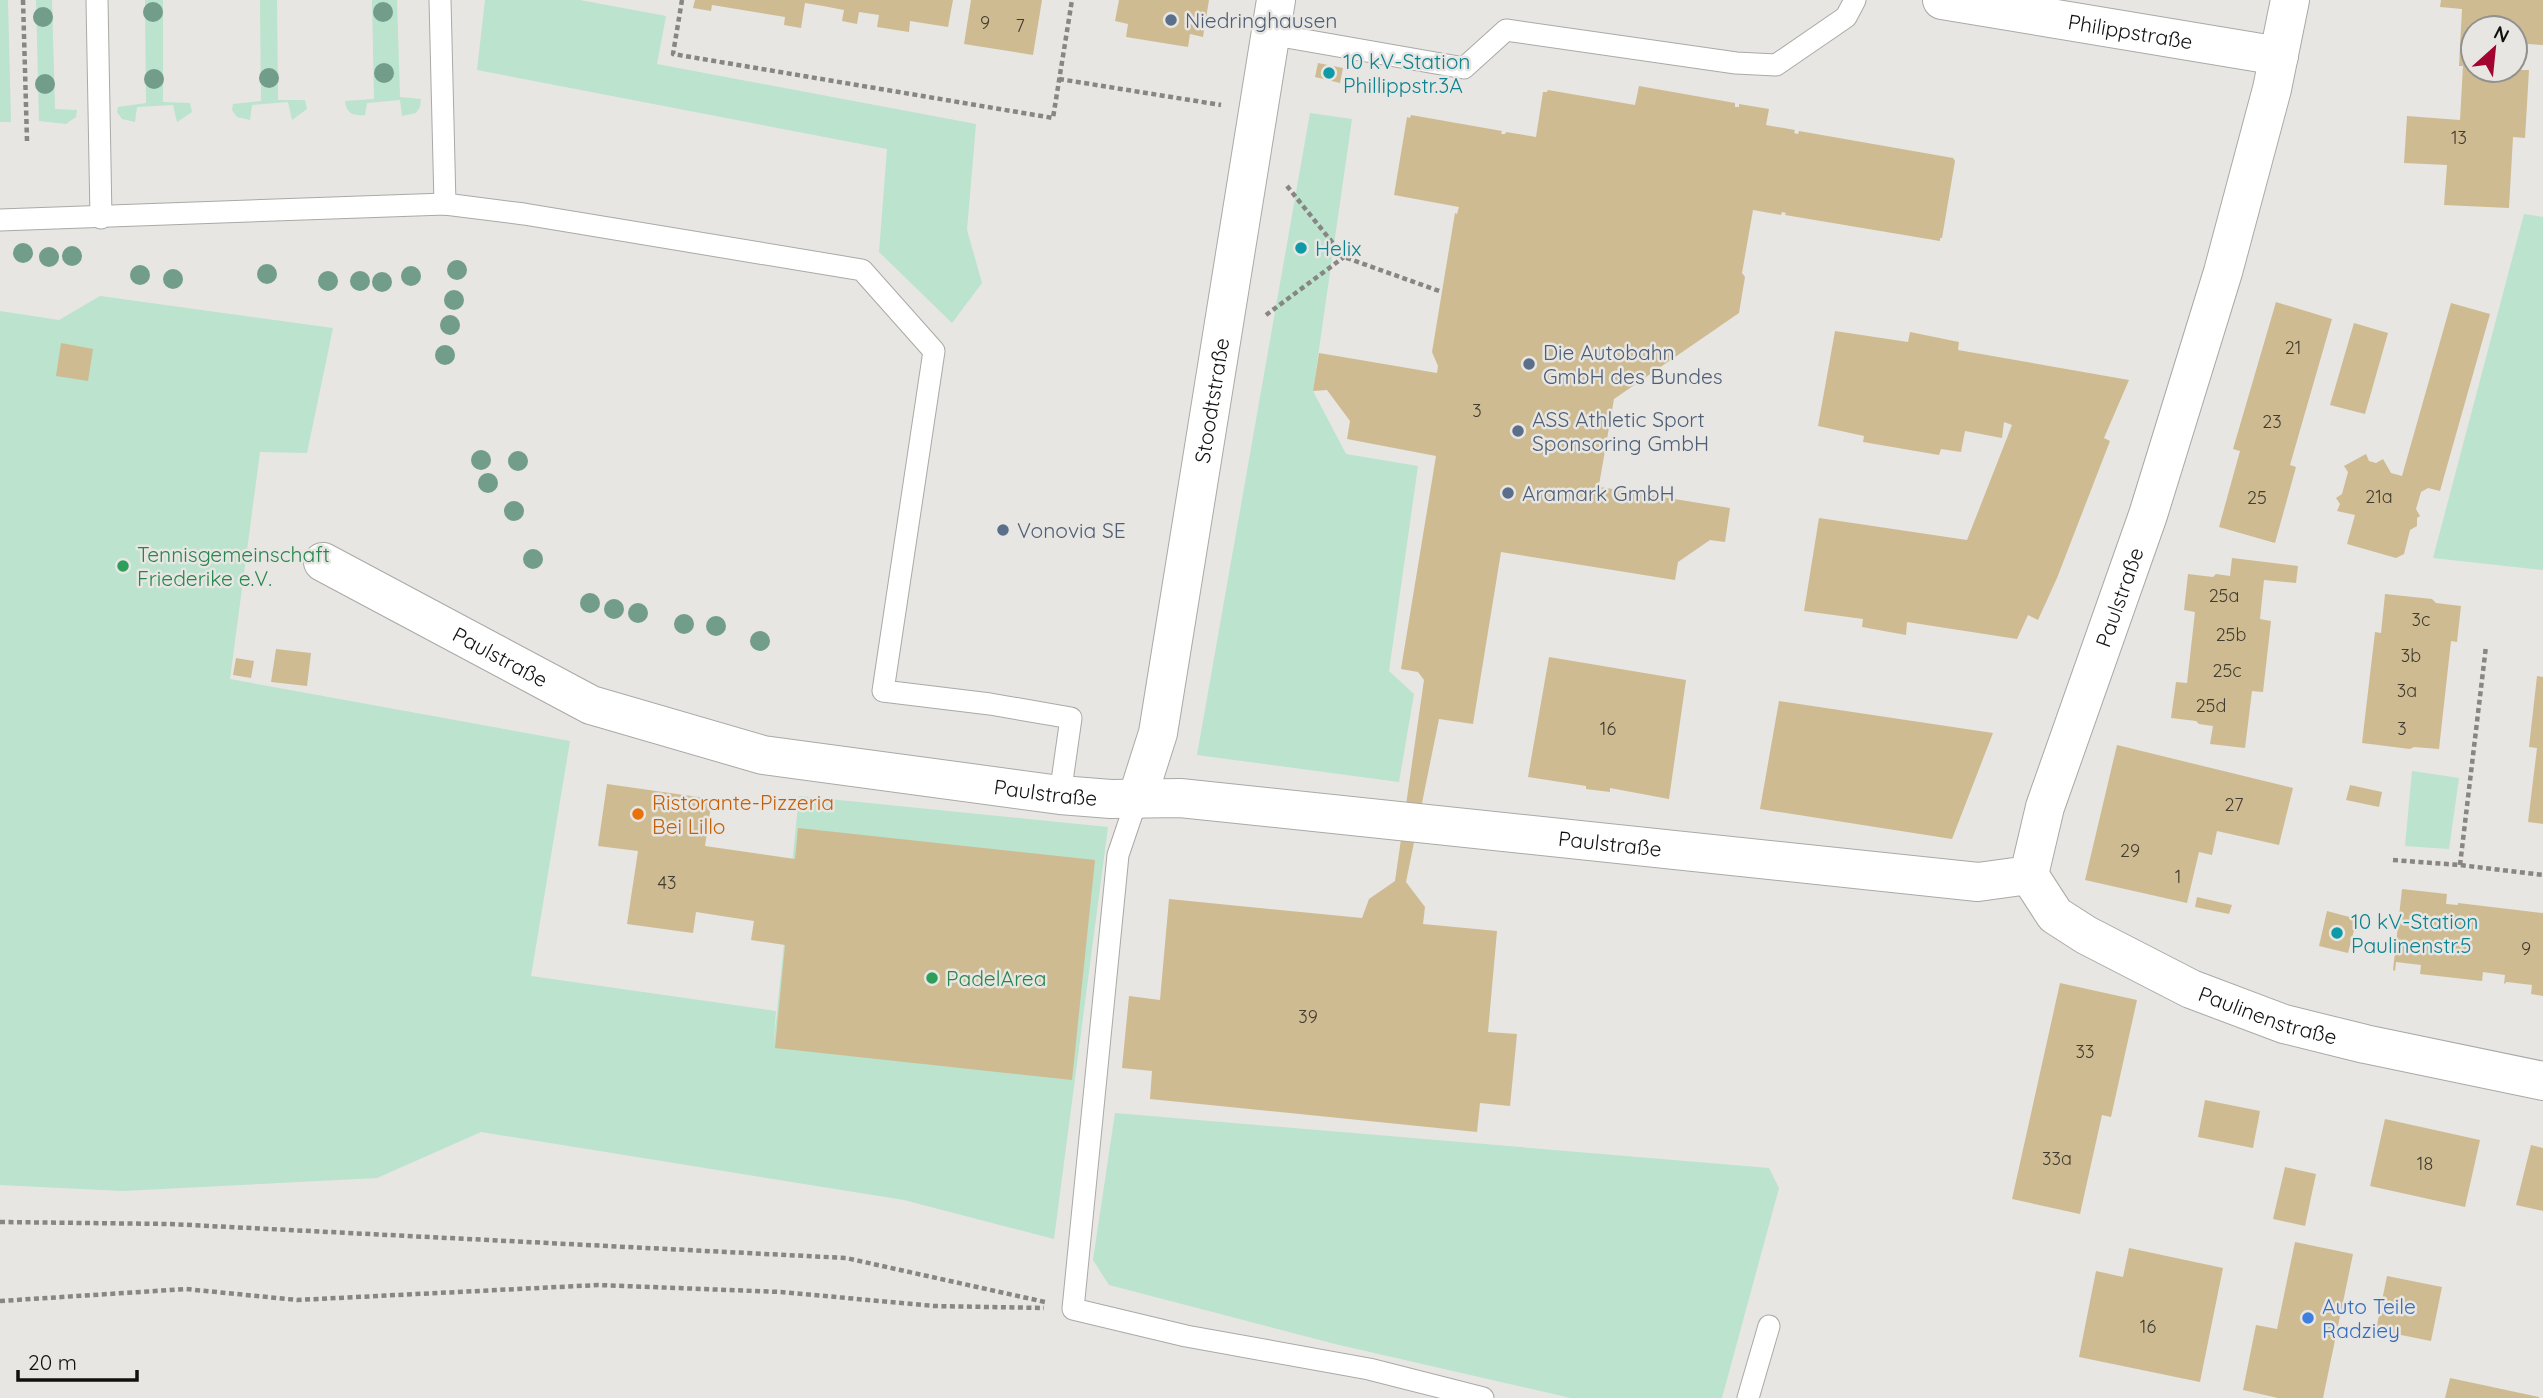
<svg xmlns="http://www.w3.org/2000/svg" width="2543" height="1398" viewBox="0 0 2543 1398" font-family="Quicksand,sans-serif">
  <rect width="100%" height="100%" fill="#e7e6e3"/>
  <g fill="#bbe3cd">
    <path d="M0 0H8L11 122H0Z"/>
    <path d="M36 0H52L55 109 77 110 76 117 66 124 39 121Z"/>
    <path d="M145 0H163V102L190 103 192 112 177 122 173 105 137 107 135 122 122 119 117 112 118 107 146 103Z"/>
    <path d="M260 0H277L278 100H305L307 109 292 120 288 102 252 105 250 120 237 117 232 110 233 104 261 101Z"/>
    <path d="M372 0H397L400 97 421 99 420 107 416 113 402 116 400 100 367 103 365 115C354 116 346 114 345 101L374 99Z"/>
    <path d="M485 0H580L666 16 657 64 976 124 967 230 982 283 952 323 879 252 887 149 477 70Z"/>
    <path d="M1310 113 1352 119 1313 391 1346 454 1418 466 1389 671 1414 694 1399 782 1197 755Z"/>
    <path d="M2524 214 2543 217V570L2433 558Z"/>
    <path d="M100 296 333 328 307 453 260 452 230 679 570 741 531 976 776 1011 773 1051 799 796 1108 827 1054 1239 904 1200 481 1132 377 1178 123 1191 0 1185V311L59 320Z"/>
    <path d="M2412 771 2459 778 2449 849 2405 846Z"/>
    <path d="M1115 1113 1769 1168 1779 1188 1722 1398H1571L1335 1344 1109 1285 1093 1260Z"/>
  </g>
  <g fill="#cfbb91">
    <path d="M695 0H953L948 27 910 21 909 32 877 27 879 15 859 12 857 24 842 21 844 10 823 6 805 3 801 28 784 25 785 17 712 5 711 11 693 8Z"/>
    <path d="M971 0H1042L1033 55 964 44Z"/>
    <path d="M1119 0H1209L1203 37 1190 34 1188 47 1126 37 1128 24 1115 21Z"/>
    <path d="M2441 0H2543V45L2515 43V28H2473V70H2529L2525 138 2513 137 2509 208 2444 205 2447 165 2404 163 2407 116 2460 120 2463 66H2459L2462 9 2440 7Z"/>
    <path d="M1318 63 1343 68 1340 83 1315 77Z"/>
    <path d="M1639 86 1735 103V107H1739V104L1769 109 1766 125 1795 130 1794 133 1798 134 1799 131 1953 158 1955 161 1942 238H1940V241L1785 215 1786 213 1782 212 1781 215 1753 210 1742 273 1745 277 1739 313 1614 399 1599 485 1600 487 1730 508 1725 542 1710 540 1678 562 1675 580 1501 552 1473 724 1439 719 1406 882 1425 907 1423 924 1497 931 1488 1032 1517 1034 1510 1106 1480 1103 1477 1132 1150 1099 1152 1071 1122 1068 1129 996 1160 1000 1169 899 1362 918 1369 899 1395 881 1424 680 1418 672 1401 669 1436 456 1347 439 1350 421 1327 390 1313 391 1319 353 1437 373 1438 366 1432 352 1455 213 1457 214 1459 207 1394 195 1407 117 1410 118 1411 115 1502 131 1501 134H1505L1506 132 1536 137 1543 92H1547L1548 90 1635 105Z"/>
    <path d="M2276 302 2332 319 2290 465 2296 467 2275 543 2219 527 2240 451 2233 449Z"/>
    <path d="M2451 303 2490 314 2440 491 2428 488 2421 492 2416 509 2420 516 2417 518V526L2410 530 2404 554 2396 558 2347 544 2355 515 2337 511 2340 504 2336 498 2342 494 2348 472 2344 466 2366 454 2369 461 2376 463 2383 459 2391 473 2402 476Z"/>
    <path d="M2354 323 2388 333 2365 414 2330 405Z"/>
    <path d="M1835 331 1908 342 1910 332 1959 342 1958 350 2129 380 2104 438 2110 441 2057 578 2038 620 2028 615 2017 639 1907 622 1906 635 1862 627 1863 619 1804 611 1819 518 1967 540 2012 425 2004 422 2002 438 1965 431 1961 452 1941 449 1939 455 1863 442 1864 436 1818 426Z"/>
    <path d="M61 343 93 349 88 381 56 376Z"/>
    <path d="M2232 558 2298 566 2296 583 2264 580 2260 619 2271 621 2263 692 2252 691 2245 748 2210 744 2213 726 2199 724 2196 721 2171 718 2176 682 2187 683 2195 612 2184 610 2188 574 2213 577 2216 574 2230 576Z"/>
    <path d="M2385 594 2432 599 2436 603 2461 606 2457 642 2451 641 2439 749 2414 747 2410 749 2362 743 2375 632 2381 633Z"/>
    <path d="M276 649 311 653 307 686 271 682Z"/>
    <path d="M1549 657 1686 680 1669 799 1610 788V792L1586 789V786L1528 777Z"/>
    <path d="M236 658 254 661 251 678 233 675Z"/>
    <path d="M2537 676 2543 677V824L2528 822 2537 748 2529 747Z"/>
    <path d="M1779 701 1993 733 1952 839 1760 809Z"/>
    <path d="M2117 745 2293 788 2279 845 2217 831 2212 855 2199 852 2187 903 2085 880Z"/>
    <path d="M607 784 712 799 705 846 795 859 798 828 1095 860 1072 1080 775 1048 785 945 751 940 754 921 696 912 693 933 627 924 638 851 598 846Z"/>
    <path d="M2350 785 2382 792 2379 807 2346 800Z"/>
    <path d="M2402 889 2447 894 2446 904 2458 905V903L2543 913V996L2531 994 2532 985 2507 982 2504 984 2505 975 2483 972 2482 981 2420 974 2421 965 2396 962 2395 971 2393 970Z"/>
    <path d="M2197 897 2232 905 2229 914 2195 907Z"/>
    <path d="M2327 911 2357 919 2348 953 2319 946Z"/>
    <path d="M2060 983 2137 1000 2111 1117 2102 1115 2080 1214 2012 1199Z"/>
    <path d="M2205 1100 2260 1111 2253 1148 2198 1137Z"/>
    <path d="M2385 1119 2480 1140 2465 1207 2370 1186Z"/>
    <path d="M2531 1145 2543 1148V1211L2516 1205Z"/>
    <path d="M2285 1167 2316 1174 2305 1226 2273 1219Z"/>
    <path d="M2295 1242 2353 1254 2323 1398H2278L2243 1390 2256 1325 2277 1329Z"/>
    <path d="M2129 1248 2223 1268 2200 1382 2079 1357 2096 1271 2123 1277Z"/>
    <path d="M2387 1276 2442 1287 2431 1341 2376 1330Z"/>
    <path d="M2450 1378 2539 1397V1398H2445Z"/>
  </g>
  <g fill="none" stroke-linecap="round" stroke-linejoin="round">
    <g stroke="#aaa9a6" stroke-width="23">
      <g id="service">
        <path d="M97 0 101 218"/>
        <path d="M440 0 445 204"/>
        <path d="M1270 34 1464 68 1506 30 1736 63 1776 65 1846 17 1855 0"/>
        <path d="M0 220 445 204 524 214 862 270 934 351 883 691 990 704 1071 718 1060 795"/>
        <path d="M1137 799 1118 855 1073 1309 1186 1336 1369 1369 1483 1398"/>
        <path d="M1748 1398 1769 1326"/>
      </g>
    </g>
    <g stroke="#aaa9a6" stroke-width="40">
      <g id="minor">
        <path id="s1" d="M1942 0 2279 56"/>
        <path id="s2" d="M323 562 591 705 763 755 1060 795 1111 799 1180 798 1978 882 2029 875 2045 807 2148 515 2223 272 2272 89 2290 0"/>
        <path id="s3" d="M1137 799 1158 733 1276 0"/>
        <path id="s4" d="M2029 875 2055 915 2086 935 2191 989 2284 1024 2365 1044 2543 1081"/>
      </g>
    </g>
    <g stroke="#878684" stroke-width="4.5" stroke-dasharray="5 3.5" stroke-linecap="butt">
      <path d="M23 0 27 141"/>
      <path d="M682 0 673 54 1053 118 1072 0"/>
      <path d="M1059 79 1221 105"/>
      <path d="M1287 186 1344 257 1442 292"/>
      <path d="M1266 315 1344 257"/>
      <path d="M2393 860 2460 865 2543 875"/>
      <path d="M2460 865 2486 646"/>
      <path d="M0 1222 170 1224 846 1258 1045 1302"/>
      <path d="M0 1301 186 1289 297 1300 598 1285 781 1292 934 1306 1044 1308"/>
    </g>
    <use href="#service" stroke="#fff" stroke-width="21"/>
    <use href="#minor" stroke="#fff" stroke-width="38"/>
  </g>
  <g fill="#729d8a">
    <circle cx="153" cy="12" r="10"/>
    <circle cx="383" cy="12" r="10"/>
    <circle cx="43" cy="17" r="10"/>
    <circle cx="384" cy="73" r="10"/>
    <circle cx="269" cy="78" r="10"/>
    <circle cx="154" cy="79" r="10"/>
    <circle cx="45" cy="84" r="10"/>
    <circle cx="23" cy="253" r="10"/>
    <circle cx="72" cy="256" r="10"/>
    <circle cx="49" cy="257" r="10"/>
    <circle cx="457" cy="270" r="10"/>
    <circle cx="267" cy="274" r="10"/>
    <circle cx="140" cy="275" r="10"/>
    <circle cx="411" cy="276" r="10"/>
    <circle cx="173" cy="279" r="10"/>
    <circle cx="328" cy="281" r="10"/>
    <circle cx="360" cy="281" r="10"/>
    <circle cx="382" cy="282" r="10"/>
    <circle cx="454" cy="300" r="10"/>
    <circle cx="450" cy="325" r="10"/>
    <circle cx="445" cy="355" r="10"/>
    <circle cx="481" cy="460" r="10"/>
    <circle cx="518" cy="461" r="10"/>
    <circle cx="488" cy="483" r="10"/>
    <circle cx="514" cy="511" r="10"/>
    <circle cx="533" cy="559" r="10"/>
    <circle cx="590" cy="603" r="10"/>
    <circle cx="614" cy="609" r="10"/>
    <circle cx="638" cy="613" r="10"/>
    <circle cx="684" cy="624" r="10"/>
    <circle cx="716" cy="626" r="10"/>
    <circle cx="760" cy="641" r="10"/>
  </g>
  <g fill="#5c6f8a" stroke="#e7e6e3" stroke-width="2.5">
    <circle cx="1171" cy="20" r="7"/>
    <circle cx="1529" cy="364" r="7"/>
    <circle cx="1518" cy="431" r="7"/>
    <circle cx="1508" cy="493" r="7"/>
    <circle cx="1003" cy="530" r="7"/>
  </g>
  <g fill="#0f9aa8" stroke="#e7e6e3" stroke-width="2.5">
    <circle cx="1329" cy="73" r="7"/>
    <circle cx="1301" cy="248" r="7"/>
    <circle cx="2337" cy="933" r="7"/>
  </g>
  <g fill="#2e9e5b" stroke="#e7e6e3" stroke-width="2.5">
    <circle cx="123" cy="566" r="7"/>
    <circle cx="932" cy="978" r="7"/>
  </g>
  <circle fill="#e8710a" stroke="#e7e6e3" stroke-width="2.5" cx="638" cy="814" r="7"/>
  <circle fill="#3f7fe0" stroke="#e7e6e3" stroke-width="2.5" cx="2308" cy="1318" r="7"/>
  <g text-anchor="middle" dominant-baseline="central" stroke-width="5" stroke-linejoin="round" paint-order="stroke">
    <g font-size="18" fill="#413c30">
      <text x="985" y="22">9</text>
      <text x="1020" y="25">7</text>
      <text x="2459" y="137">13</text>
      <text x="2293" y="347">21</text>
      <text x="1477" y="410">3</text>
      <text x="2272" y="421">23</text>
      <text x="2379" y="496">21a</text>
      <text x="2257" y="497">25</text>
      <text x="2224" y="595">25a</text>
      <text x="2421" y="619">3c</text>
      <text x="2231" y="634">25b</text>
      <text x="2411" y="655">3b</text>
      <text x="2227" y="670">25c</text>
      <text x="2407" y="690">3a</text>
      <text x="2211" y="705">25d</text>
      <text x="1608" y="728">16</text>
      <text x="2402" y="728">3</text>
      <text x="2234" y="804">27</text>
      <text x="2130" y="850">29</text>
      <text x="2178" y="876">1</text>
      <text x="667" y="882">43</text>
      <text x="2526" y="948">9</text>
      <text x="1308" y="1016">39</text>
      <text x="2085" y="1051">33</text>
      <text x="2057" y="1158">33a</text>
      <text x="2425" y="1163">18</text>
      <text x="2148" y="1326">16</text>
    </g>
    <g font-size="21" fill="#4e5e75" stroke="#e7e6e3" text-anchor="start">
      <text x="1185" y="20">Niedringhausen</text>
      <text x="1543" y="352">Die Autobahn<tspan x="1543" dy="24">GmbH des Bundes</tspan></text>
      <text x="1532" y="419">ASS Athletic Sport<tspan x="1532" dy="24">Sponsoring GmbH</tspan></text>
      <text x="1522" y="493">Aramark GmbH</text>
      <text x="1017" y="530">Vonovia SE</text>
    </g>
    <g font-size="21" fill="#121110" stroke="#e7e6e3">
      <text stroke="none"><textPath href="#s1" startOffset="191">Philippstraße</textPath></text>
      <text stroke="none"><textPath href="#s3" startOffset="406">Stoodtstraße</textPath></text>
      <text stroke="none"><textPath href="#s2" startOffset="2049">Paulstraße</textPath></text>
      <text stroke="none"><textPath href="#s2" startOffset="201">Paulstraße</textPath></text>
      <text stroke="none"><textPath href="#s2" startOffset="768">Paulstraße</textPath></text>
      <text stroke="none"><textPath href="#s2" startOffset="1335">Paulstraße</textPath></text>
      <text stroke="none"><textPath href="#s4" startOffset="284">Paulinenstraße</textPath></text>
    </g>
    <g font-size="21" fill="#0d838f" stroke="#e7e6e3" text-anchor="start">
      <text x="1343" y="61">10 kV-Station<tspan x="1343" dy="24">Phillippstr.3A</tspan></text>
      <text x="1315" y="248">Helix</text>
      <text x="2351" y="921">10 kV-Station<tspan x="2351" dy="24">Paulinenstr.5</tspan></text>
    </g>
    <g font-size="21" fill="#27864d" stroke="#e7e6e3" text-anchor="start">
      <text x="137" y="554">Tennisgemeinschaft<tspan x="137" dy="24">Friederike e.V.</tspan></text>
      <text x="946" y="978">PadelArea</text>
    </g>
    <g font-size="21" fill="#c56008" stroke="#e7e6e3" text-anchor="start">
      <text x="652" y="802">Ristorante-Pizzeria<tspan x="652" dy="24">Bei Lillo</tspan></text>
    </g>
    <g font-size="21" fill="#366cbe" stroke="#e7e6e3" text-anchor="start">
      <text x="2322" y="1306">Auto Teile<tspan x="2322" dy="24">Radziey</tspan></text>
    </g>
  </g>
  <g transform="translate(2494 49) rotate(27)"><circle r="33" fill="#e7e6e3" stroke="#92918f" stroke-width="2"/>
  <path d="M0-5L12 26L0 18L-12 26Z" fill="#a3042f"/>
  <text y="-10" font-size="19" font-weight="bold" text-anchor="middle" fill="#121110">N</text>
  </g>
  <path d="M18 1370v10h119v-10" fill="none" stroke="#121110" stroke-width="3.5"/>
  <text x="28" y="1370" font-size="21" fill="#121110" stroke="#e7e6e3" stroke-width="5" paint-order="stroke">20 m</text>
</svg>
